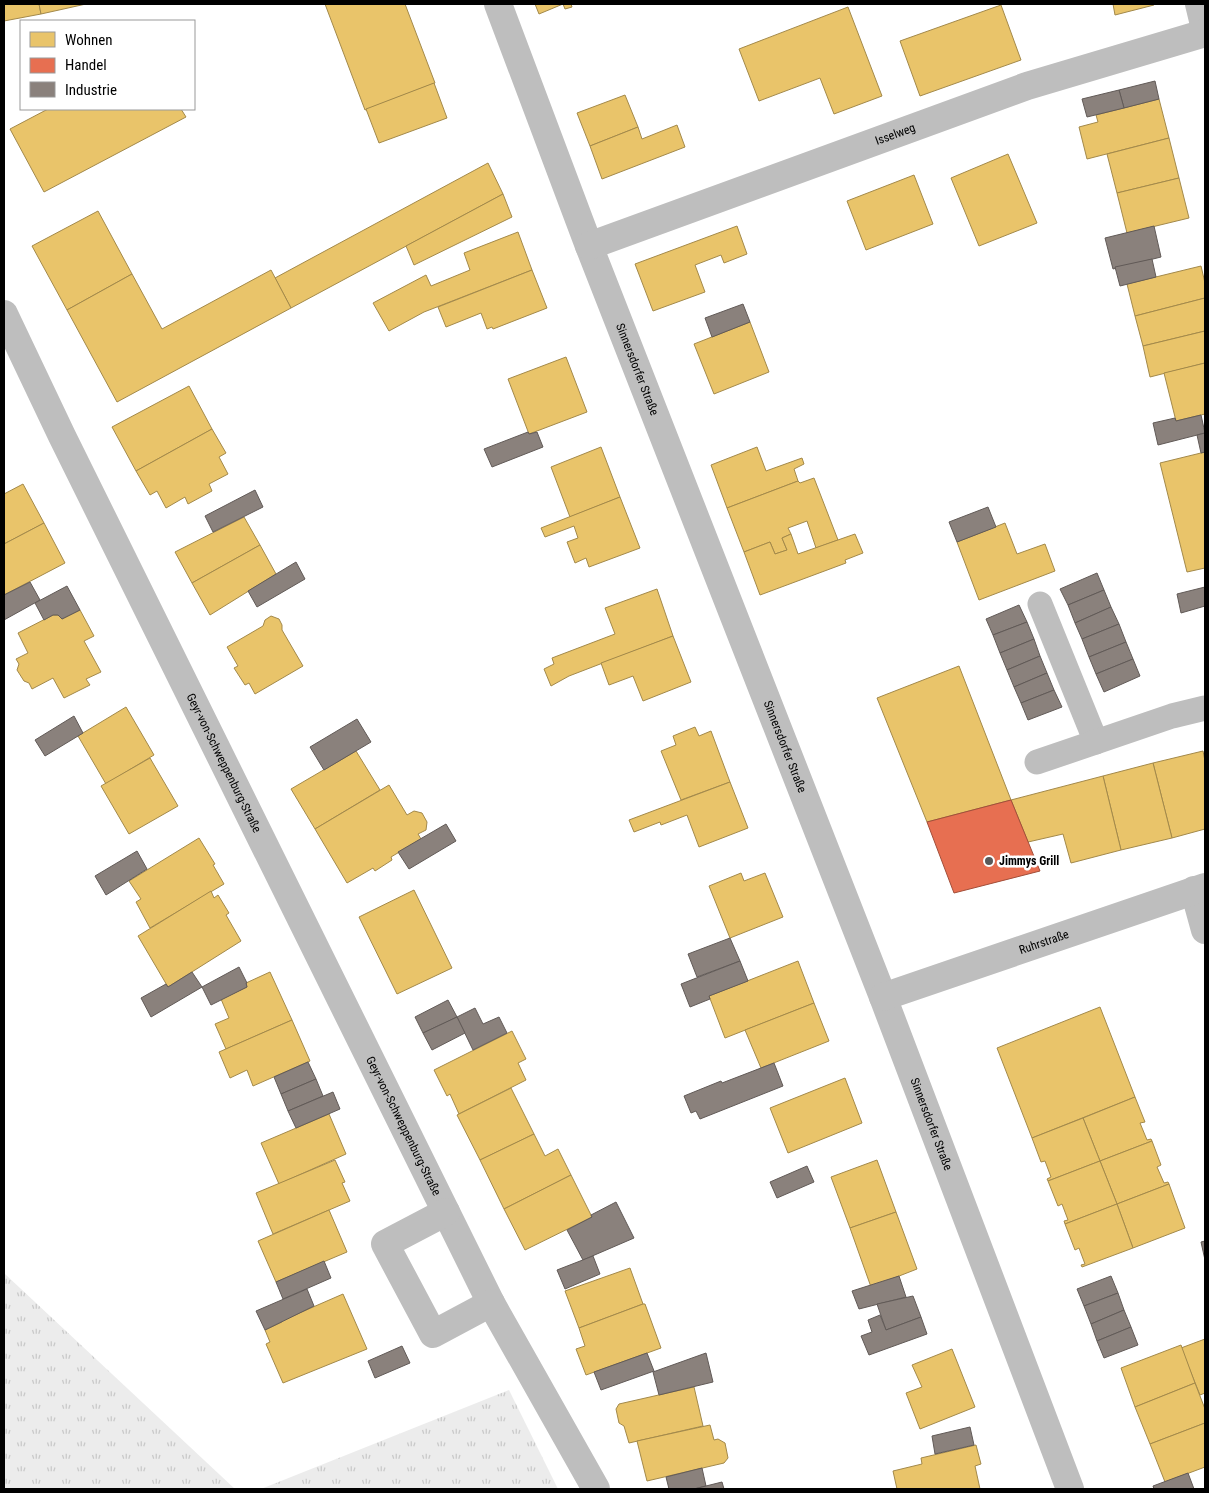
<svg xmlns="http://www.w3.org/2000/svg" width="1209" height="1493" viewBox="0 0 1209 1493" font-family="'Roboto Condensed',sans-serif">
  <defs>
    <pattern id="grass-tufts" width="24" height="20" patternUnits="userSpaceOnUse" patternTransform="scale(1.25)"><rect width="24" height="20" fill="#ececec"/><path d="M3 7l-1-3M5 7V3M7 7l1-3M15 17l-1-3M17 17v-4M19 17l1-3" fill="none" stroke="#c9c9c9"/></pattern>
  </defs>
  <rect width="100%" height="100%" fill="#fff"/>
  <g fill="url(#grass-tufts)">
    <path d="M4 1272 5 1274 235 1489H4Z"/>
    <path d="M509 1390 558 1489H261Z"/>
  </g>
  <g fill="#e9c46a" stroke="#a3894a">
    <path d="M4 4H39L41 14 4 21Z"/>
    <path d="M39 4H86L41 14Z"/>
    <path d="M325 4H405L435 83 365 110Z"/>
    <path d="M535 4H571L572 7 565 9 563 4 539 14Z"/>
    <path d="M1113 4H1153L1154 5 1115 15Z"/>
    <path d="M1001 5 1021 60 920 96 900 41Z"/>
    <path d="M848 7 882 96 834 114 820 78 759 101 739 49Z"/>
    <path d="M434 83 447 118 379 143 366 109Z"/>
    <path d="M625 95 638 127 590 146 577 113Z"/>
    <path d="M1159 99 1169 138 1087 159 1079 127 1098 122 1096 115Z"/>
    <path d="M48 109H181L186 117 44 192 10 129Z"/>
    <path d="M677 125 685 147 602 179 590 146 638 127 642 139Z"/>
    <path d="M1169 138 1179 178 1117 193 1107 154Z"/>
    <path d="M1008 154 1037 223 979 246 951 178Z"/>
    <path d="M488 163 503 194 291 308 275 278Z"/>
    <path d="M914 175 933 224 866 250 847 201Z"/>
    <path d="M1179 178 1189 218 1127 233 1117 193Z"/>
    <path d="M503 194 512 217 414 265 406 246Z"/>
    <path d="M98 211 132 274 67 310 32 246Z"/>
    <path d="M737 226 747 254 724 263 721 255 695 265 705 292 653 311 635 264Z"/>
    <path d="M518 232 532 270 424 312 389 331 373 303 426 275 431 286 470 270 464 253Z"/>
    <path d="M1201 266 1205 283V298L1135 316 1127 284Z"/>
    <path d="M271 270 291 308 117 402 67 310 132 274 162 329Z"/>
    <path d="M532 270 547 308 493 329 492 327 487 329 481 313 446 327 438 307Z"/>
    <path d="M1205 298V331L1143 346 1135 316Z"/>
    <path d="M750 322 769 372 714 394 694 344Z"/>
    <path d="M1205 331V363L1150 377 1143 346Z"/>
    <path d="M566 357 587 412 529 434 508 379Z"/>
    <path d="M1205 363V414L1176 421 1164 373Z"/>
    <path d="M189 386 212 429 136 471 112 427Z"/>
    <path d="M212 429 226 453 219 457 228 474 209 484 212 491 188 504 185 497 166 508 157 491 150 495 136 471Z"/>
    <path d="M601 447 620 497 570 517 551 467Z"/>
    <path d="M757 447 766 471 802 458 804 464 794 469 798 481 727 508 711 465Z"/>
    <path d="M1205 452V568L1187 572 1160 463Z"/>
    <path d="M814 478 838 540 816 548 807 521 788 528 791 534 782 538 787 550 775 554 770 542 744 552 727 508 798 481 800 483Z"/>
    <path d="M23 484 44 523 4 544V494Z"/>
    <path d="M620 497 640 548 589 567 586 558 575 563 567 542 578 538 574 526 545 537 541 528Z"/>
    <path d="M244 517 260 545 192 583 175 552Z"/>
    <path d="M44 523 65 563 4 595V544Z"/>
    <path d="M1005 523 1017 554 1045 544 1055 571 979 600 957 542Z"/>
    <path d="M791 534 798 554 855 534 863 553 845 560 846 563 760 595 744 552 770 542 775 554 787 550 782 538Z"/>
    <path d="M260 545 276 574 210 615 192 583Z"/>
    <path d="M657 589 673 636 569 676 551 686 544 669 554 664 552 658 615 634 605 608Z"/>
    <path d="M80 610 94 636 84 641 101 672 86 679 90 685 64 698 53 678 32 689 29 683 24 681 17 670 19 664 16 659 28 653 18 633 53 615H58L62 619Z"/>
    <path d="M271 616 279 619 282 625V630L303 666 255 694 249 683 245 685 234 668 238 666 227 647 263 626 265 620Z"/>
    <path d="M673 636 691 682 643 701 633 676 609 685 601 663Z"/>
    <path d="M959 666 1011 800 927 822 877 698Z"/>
    <path d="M126 707 154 755 106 784 78 736Z"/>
    <path d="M695 727 699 736 711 731 730 782 681 800 661 751 676 745 673 736Z"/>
    <path d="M356 751 380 790 315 829 291 789Z"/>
    <path d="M1203 751 1205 761V829L1172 838 1153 763Z"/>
    <path d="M150 758 178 806 129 834 101 786Z"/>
    <path d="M1153 763 1172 838 1121 850 1103 776Z"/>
    <path d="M1103 776 1121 850 1071 863 1063 834 1028 842 1011 800Z"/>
    <path d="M730 782 748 828 699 847 687 815 661 825 660 822 634 832 629 820Z"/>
    <path d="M389 785 407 815 414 811 422 813 427 822 426 830 418 834 421 839 391 857 392 860 375 871 373 868 347 883 315 829Z"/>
    <path d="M199 838 215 864 213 865 224 884 150 928 136 902 141 899 129 881Z"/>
    <path d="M741 873 744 881 765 873 783 917 730 938 709 886Z"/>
    <path d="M414 890 452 968 397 994 359 917Z"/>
    <path d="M211 891 214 898 218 895 229 913 226 915 241 941 168 987 138 936Z"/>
    <path d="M798 961 814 1003 725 1038 709 996Z"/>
    <path d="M270 972 292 1020 226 1049 215 1024 229 1018 221 999 247 987 246 983Z"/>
    <path d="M814 1003 829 1041 761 1068 745 1030Z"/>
    <path d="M1100 1007 1135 1097 1032 1138 997 1048Z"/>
    <path d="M292 1020 310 1061 253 1086 247 1070 230 1078 219 1052Z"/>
    <path d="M512 1031 526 1059 518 1063 526 1080 459 1114 450 1094 447 1096 434 1070Z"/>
    <path d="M845 1078 862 1123 788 1153 770 1108Z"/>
    <path d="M511 1088 534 1134 480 1160 457 1115Z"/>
    <path d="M1135 1097 1145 1122 1140 1123 1147 1140 1151 1139 1152 1141 1100 1161 1083 1118Z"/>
    <path d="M329 1114 346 1154 279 1184 261 1143Z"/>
    <path d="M1083 1118 1100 1161 1048 1181 1047 1179 1051 1177 1045 1161 1041 1162 1032 1138Z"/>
    <path d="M534 1134 545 1156 558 1149 571 1175 504 1209 480 1160Z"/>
    <path d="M1152 1141 1161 1165 1157 1167 1164 1183 1168 1182 1169 1184 1117 1204 1100 1161Z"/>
    <path d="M335 1160 345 1182 342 1183 350 1201 273 1234 256 1193Z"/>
    <path d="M877 1160 896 1212 850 1228 831 1177Z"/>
    <path d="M1100 1161 1117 1204 1065 1224 1064 1221 1068 1220 1062 1204 1058 1206 1048 1181Z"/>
    <path d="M571 1175 592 1217 525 1250 504 1209Z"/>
    <path d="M1169 1184 1185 1228 1133 1248 1117 1204Z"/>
    <path d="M1117 1204 1133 1248 1082 1267 1081 1265 1085 1264 1079 1248 1075 1250 1065 1224Z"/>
    <path d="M329 1210 347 1252 276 1282 258 1241Z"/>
    <path d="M896 1212 917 1269 871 1287 850 1228Z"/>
    <path d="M630 1268 643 1304 579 1328 565 1291Z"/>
    <path d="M343 1294 367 1349 283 1383 266 1344 270 1342 265 1330 282 1322 281 1321Z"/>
    <path d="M643 1304H645L661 1348 586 1375 576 1349 585 1346 579 1328Z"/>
    <path d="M1205 1339V1393L1200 1395 1181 1348Z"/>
    <path d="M1181 1345 1195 1383 1135 1407 1121 1368Z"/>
    <path d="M952 1349 975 1407 920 1429 906 1393 922 1387 912 1365Z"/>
    <path d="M1195 1383 1205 1409V1423L1150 1444 1135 1407Z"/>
    <path d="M694 1387 703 1426 629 1443 624 1426 619 1423 616 1409 619 1404Z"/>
    <path d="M1205 1423V1467L1165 1482 1150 1444Z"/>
    <path d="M710 1425 714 1440 718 1439 725 1443 728 1458 724 1463 647 1481 637 1441Z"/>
    <path d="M976 1445 981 1464 975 1466 980 1489H897L893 1471 922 1464 921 1458Z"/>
  </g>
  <path fill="#e76f51" stroke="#a24e39" d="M1011 800 1040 871 954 893 927 822Z"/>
  <g fill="#8a817c" stroke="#615a57">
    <path d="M1155 81 1159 99 1124 108 1119 90Z"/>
    <path d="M1119 90 1124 108 1087 117 1082 99Z"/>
    <path d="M1154 226 1161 257 1113 269 1105 238Z"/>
    <path d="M1152 259 1156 277 1120 286 1115 267Z"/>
    <path d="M743 304 750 322 712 337 705 318Z"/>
    <path d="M1201 415 1205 433 1158 445 1153 423 1175 418 1176 421Z"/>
    <path d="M528 432 529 434 537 432 543 447 492 467 484 449Z"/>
    <path d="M1205 433V452L1201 453 1197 435Z"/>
    <path d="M255 490 263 507 213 532 205 516Z"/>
    <path d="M988 507 996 527 957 542 949 522Z"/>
    <path d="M296 562 305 579 257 607 248 591Z"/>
    <path d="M1097 573 1104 590 1068 605 1060 589Z"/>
    <path d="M30 582 40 600 4 620V595Z"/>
    <path d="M67 586 80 610 62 619 58 615H53L44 620 35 603Z"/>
    <path d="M1205 587V606L1181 613 1177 594Z"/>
    <path d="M1104 590 1111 607 1075 623 1068 605Z"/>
    <path d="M1019 605 1027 622 993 635 986 619Z"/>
    <path d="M1111 607 1119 624 1082 639 1075 623Z"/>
    <path d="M1027 622 1034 639 1000 653 993 635Z"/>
    <path d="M1119 624 1126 642 1089 657 1082 639Z"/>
    <path d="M1034 639 1040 656 1007 670 1000 653Z"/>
    <path d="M1126 642 1133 659 1096 674 1089 657Z"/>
    <path d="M1040 656 1047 673 1014 687 1007 670Z"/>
    <path d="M1133 659 1140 676 1104 692 1096 674Z"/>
    <path d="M1047 673 1054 690 1021 703 1014 687Z"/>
    <path d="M1054 690 1062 707 1028 720 1021 703Z"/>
    <path d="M74 716 83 733 45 756 35 740Z"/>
    <path d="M357 719 371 742 324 770 310 747Z"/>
    <path d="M446 824 456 841 409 869 398 852Z"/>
    <path d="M137 851 147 869 106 895 95 876Z"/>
    <path d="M730 938 740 961 697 977 688 954Z"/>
    <path d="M740 961 748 981 709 996 710 999 690 1007 681 984Z"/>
    <path d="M239 967 247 983H246L247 987 211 1005 202 987Z"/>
    <path d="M192 972 202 987 151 1017 141 998 166 984 168 987Z"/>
    <path d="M448 1000 457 1017 423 1033 415 1017Z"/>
    <path d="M475 1008 483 1024 499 1017 507 1033 473 1050 457 1017Z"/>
    <path d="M457 1017 465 1033 432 1050 423 1033Z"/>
    <path d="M308 1062 316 1079 281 1094 274 1077Z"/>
    <path d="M774 1063 783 1086 700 1119 696 1111 691 1113 684 1096 721 1081 722 1083Z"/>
    <path d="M316 1079 323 1096 288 1111 281 1094Z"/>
    <path d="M333 1092 340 1109 296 1128 288 1111Z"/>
    <path d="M807 1166 814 1182 777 1198 770 1182Z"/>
    <path d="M616 1202 634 1238 583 1260 567 1230 592 1217 591 1215Z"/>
    <path d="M1205 1241V1260L1201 1242Z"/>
    <path d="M593 1256 600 1274 565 1289 557 1270Z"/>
    <path d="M324 1261 331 1278 283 1299 276 1282Z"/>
    <path d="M899 1276 906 1297 859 1309 852 1291Z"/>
    <path d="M1111 1276 1118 1293 1084 1306 1077 1289Z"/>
    <path d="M307 1289 314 1306 265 1330 256 1311Z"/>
    <path d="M1118 1293 1124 1310 1091 1324 1084 1306Z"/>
    <path d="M913 1296 921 1317 886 1330 877 1304Z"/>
    <path d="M1124 1310 1131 1327 1097 1341 1091 1324Z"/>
    <path d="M880 1315 886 1330 921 1317 927 1334 869 1355 861 1336 872 1332 868 1320Z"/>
    <path d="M1131 1327 1138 1345 1104 1358 1097 1341Z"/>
    <path d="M402 1346 410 1363 375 1378 368 1361Z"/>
    <path d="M647 1353 654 1371 601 1390 594 1372Z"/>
    <path d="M706 1353 713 1382 659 1395 653 1372Z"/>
    <path d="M970 1427 974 1445 935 1454 932 1436Z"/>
    <path d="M702 1468 706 1486 694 1489H669L666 1477Z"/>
    <path d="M1188 1473 1194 1489H1154L1153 1486Z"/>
    <path d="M722 1482 724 1489H694Z"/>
  </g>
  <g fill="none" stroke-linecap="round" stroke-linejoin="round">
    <g stroke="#bebebe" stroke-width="25">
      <path d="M1040 604 1096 742"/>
      <path d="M1037 762 1172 716 1205 708"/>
    </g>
    <g stroke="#bebebe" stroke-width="28">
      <path id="s1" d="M498 4 589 246 883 997 1070 1489"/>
      <path d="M1199 4 1205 29"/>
      <path id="s2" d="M589 246 1027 86 1205 33"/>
      <path id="s3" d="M4 314 62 436 491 1303"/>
      <path d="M1194 890 1205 930"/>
      <path id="s4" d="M883 997 1205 887"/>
      <path d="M446 1212 385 1244 433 1334 491 1303 596 1489"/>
    </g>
  </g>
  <circle fill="#595959" stroke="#fff" stroke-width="2" cx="989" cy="861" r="5"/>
  <g text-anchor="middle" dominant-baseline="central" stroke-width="5" stroke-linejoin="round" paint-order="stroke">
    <g font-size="12" fill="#000" stroke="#fff">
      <text stroke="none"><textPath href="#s2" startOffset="326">Isselweg</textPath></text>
      <text stroke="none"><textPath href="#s1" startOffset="391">Sinnersdorfer Straße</textPath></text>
      <text stroke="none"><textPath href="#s1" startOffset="796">Sinnersdorfer Straße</textPath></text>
      <text stroke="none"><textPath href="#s3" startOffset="500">Geyr-von-Schweppenburg-Straße</textPath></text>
      <text stroke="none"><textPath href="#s4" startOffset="170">Ruhrstraße</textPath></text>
      <text stroke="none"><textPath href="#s1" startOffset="1201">Sinnersdorfer Straße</textPath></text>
      <text stroke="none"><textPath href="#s3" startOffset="905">Geyr-von-Schweppenburg-Straße</textPath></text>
    </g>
    <g font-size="12" font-weight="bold" fill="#000" stroke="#fff" text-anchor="start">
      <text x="999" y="861">Jimmys Grill</text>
    </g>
  </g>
  <rect width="1209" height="1493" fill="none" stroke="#000000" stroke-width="10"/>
  <rect x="20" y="20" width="175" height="90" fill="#ffffff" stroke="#999999"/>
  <rect x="30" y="32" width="25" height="15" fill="#e9c46a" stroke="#999999"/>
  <text x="65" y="45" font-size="15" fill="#000000">Wohnen</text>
  <rect x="30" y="58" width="25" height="15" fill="#e76f51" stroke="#999999"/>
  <text x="65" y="70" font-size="15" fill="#000000">Handel</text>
  <rect x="30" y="82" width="25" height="15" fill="#8a817c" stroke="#999999"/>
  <text x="65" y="95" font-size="15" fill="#000000">Industrie</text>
</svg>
